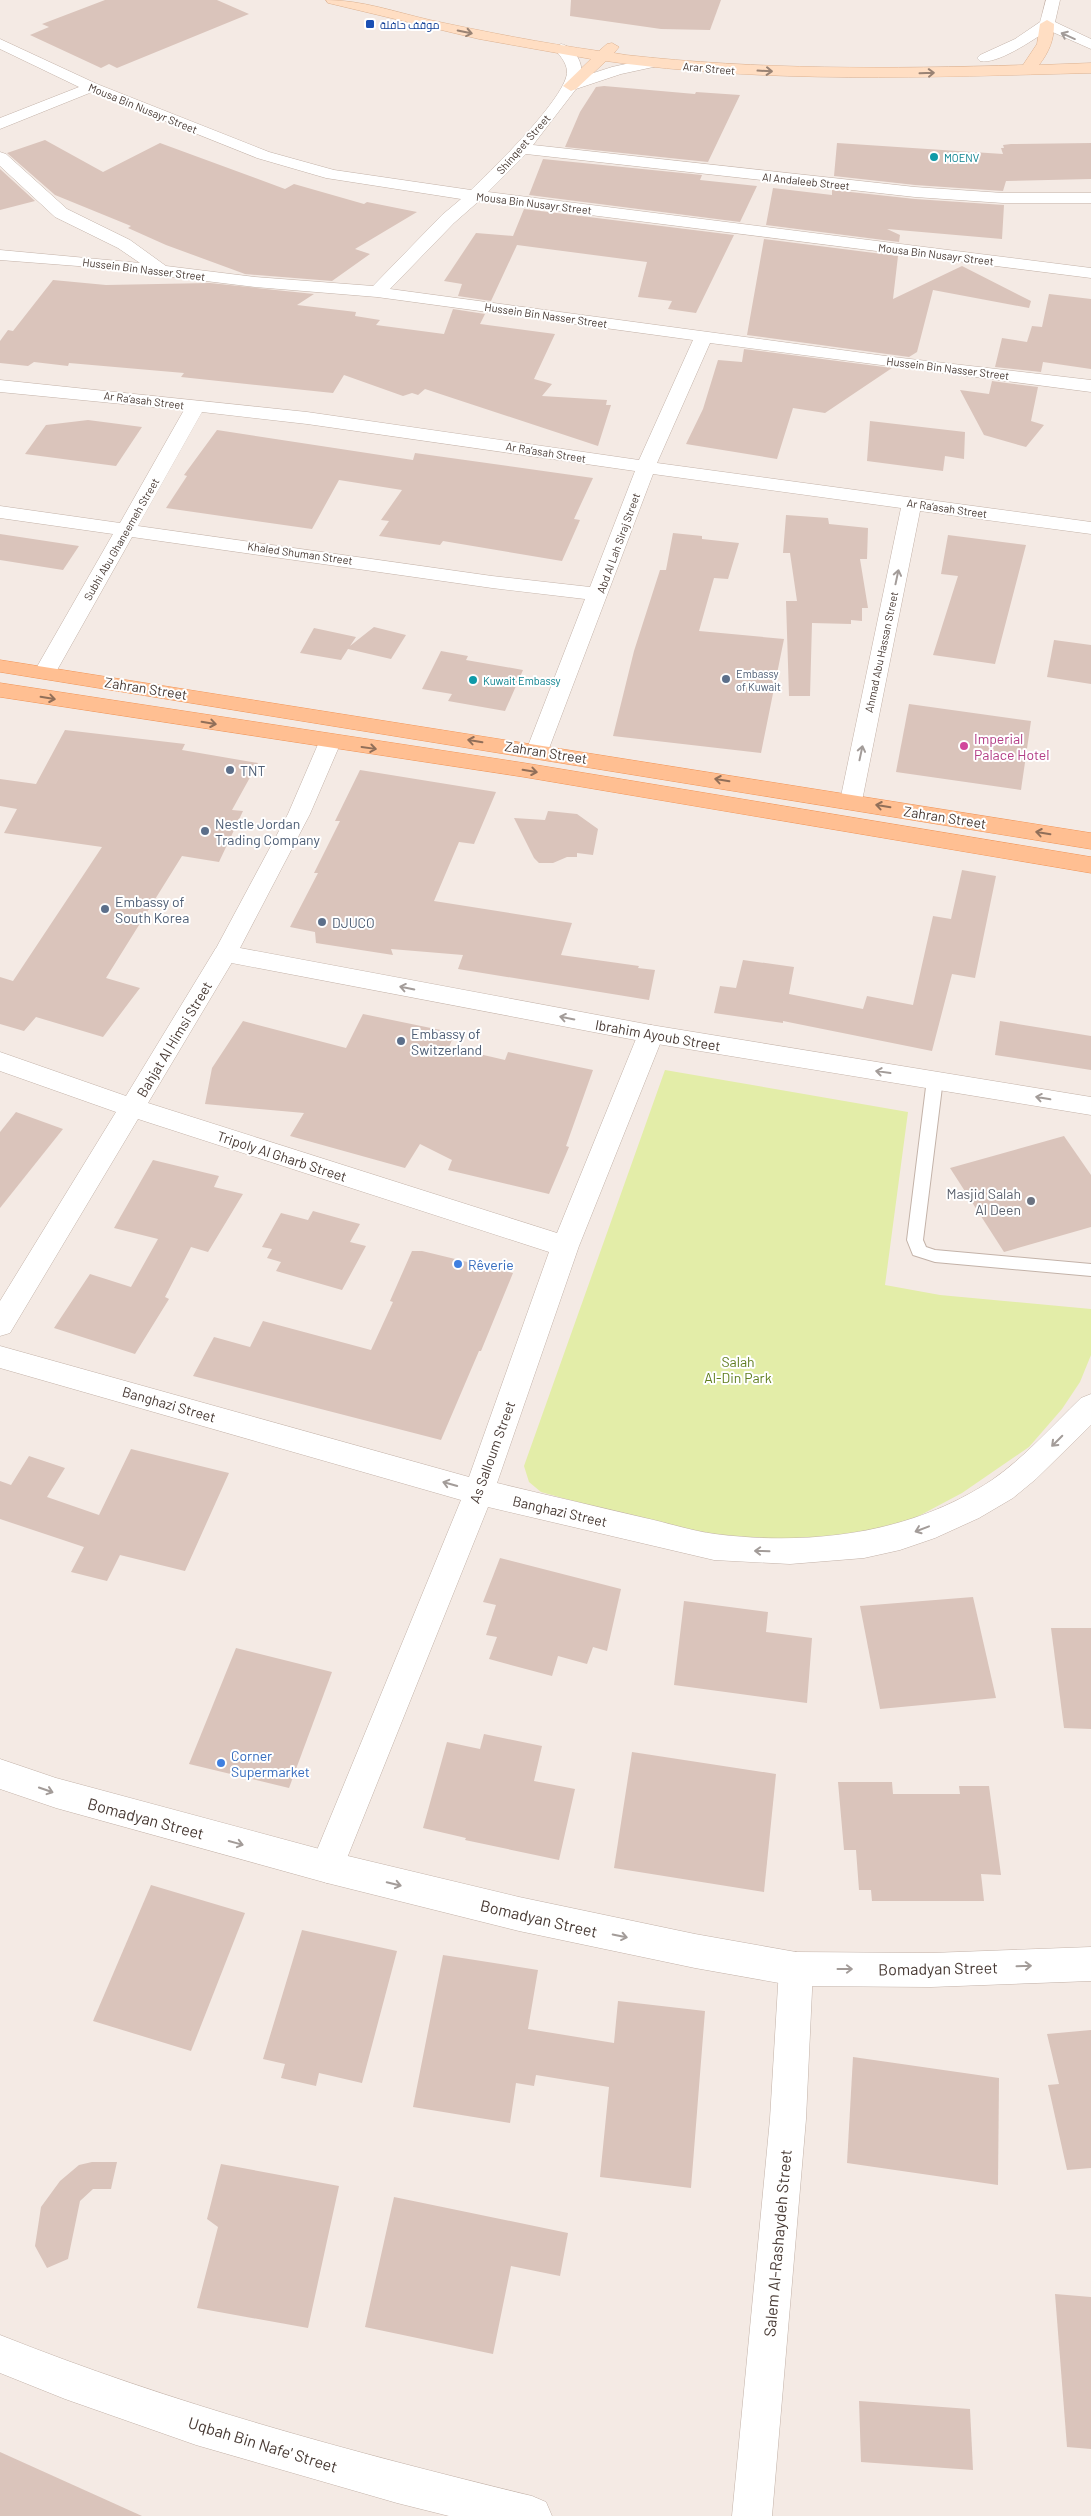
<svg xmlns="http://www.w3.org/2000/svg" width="1091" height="2516" viewBox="0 0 1091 2516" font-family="Barlow,Cairo,sans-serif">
  <rect width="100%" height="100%" fill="#f4eae4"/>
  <path fill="#e3eda8" d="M665 1070 908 1112 885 1285 940 1295 1091 1309V1355L1080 1382 1062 1409 1029 1447 962 1493 915 1518 858 1537 729 1541 673 1529 541 1492 529 1482 524 1466Z"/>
  <g fill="#dac4bb">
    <path d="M105 0H217L249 14 117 68 109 64 101 68 30 35 49 27 42 24Z"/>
    <path d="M571 0H721L710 30 661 29 570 16Z"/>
    <path d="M604 86 695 94 696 92 740 95 708 162 565 147 580 112 596 87Z"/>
    <path d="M45 140 103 172 160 143 285 189 294 184 364 204 367 202 417 212 355 249 370 254 332 281 245 274 166 245 128 228 131 226 55 195 7 153Z"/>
    <path d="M837 143 1003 154 1001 148H1004L1003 145 1011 144 1091 143V179L1006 181 1003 191 915 185 834 176Z"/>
    <path d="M543 159 702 175 700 180 757 186 740 222 529 195Z"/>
    <path d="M0 169 35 201 0 210Z"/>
    <path d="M773 188 832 195V190L915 199 1004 205 1002 239 887 229 900 235 899 242 766 225Z"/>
    <path d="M524 209 734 235 696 313 668 309 672 301 638 297 647 262 517 245 491 301 458 296 462 284 444 281 476 233 513 236Z"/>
    <path d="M764 239 898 256 893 299 962 266 1031 301 1029 308 933 290 917 352 909 357 747 335Z"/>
    <path d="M53 280 106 285 210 283 314 294 297 305 356 312 355 316 380 320 376 325 444 334 453 309 485 314 480 324 555 334 534 379 552 384 542 396 607 400 606 405H611L598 446 425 389 418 395 412 393 403 396 344 375 333 393 181 377 184 373 69 363 68 366 34 362 28 366 0 363V341L8 330 13 331Z"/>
    <path d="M1049 294 1091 299V369L1043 362 1041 372 995 367 1002 338 1027 342 1032 326 1042 327Z"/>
    <path d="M744 349 892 368 825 413 793 408 777 459 686 444 703 409 718 360 742 362Z"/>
    <path d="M992 381 1038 387 1031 421 1044 425 1026 447 984 435 960 390 989 394Z"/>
    <path d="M88 420 142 427 116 466 25 454 46 425Z"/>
    <path d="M870 421 965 432 964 459 945 456 943 471 867 461Z"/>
    <path d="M217 430 413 460 415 453 593 478 574 519 580 520 562 561 443 541 440 545 379 536 389 521 381 520 402 490 339 480 312 529 166 508 187 476 184 475Z"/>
    <path d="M786 515 828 518 829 524 868 528 867 559H860L868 608H862V621L851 620V624L812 623 810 696H789L786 601H797L790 553H783Z"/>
    <path d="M673 533 702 536V539L739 543 728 579 714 578 699 631 784 639 761 753 613 736 634 651 660 570H666Z"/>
    <path d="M0 534 79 546 63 570 0 560Z"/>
    <path d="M948 535 1026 545 995 664 933 655 958 576 941 574Z"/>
    <path d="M374 627 406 635 391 659 348 649 341 660 300 653 314 628 356 637 350 646Z"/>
    <path d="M1054 640 1091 645V684L1047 677Z"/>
    <path d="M441 651 468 656 466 660 523 670 505 711 448 701 452 694 422 689Z"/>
    <path d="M909 704 1031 721 1021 790 896 772Z"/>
    <path d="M65 730 185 744 182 750 258 763 232 810 243 811 219 862 182 856 106 978 140 988 103 1037 36 1017 24 1031 0 1024V977L13 981 102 847 4 833 17 809 0 806V779L36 784Z"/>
    <path d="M360 770 496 792 474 844 459 842 434 901 572 923 561 955 639 966 638 968 655 970 649 1000 458 969 463 955 391 949 393 955 316 943 315 932 290 927 318 873H314L340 821H335Z"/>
    <path d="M548 811 577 814 598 829 593 855 577 853V857H567L553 863H539L534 858 514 818 545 820Z"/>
    <path d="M962 870 996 876 975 978 952 974 932 1051 783 1021V1023L714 1013 720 986 736 988 743 960 794 967 789 994 863 1009 867 996 913 1005 933 916 951 919Z"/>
    <path d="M363 1014 455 1033 449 1047 505 1060 508 1052 593 1070 566 1146 569 1147 549 1194 448 1170 452 1160 420 1144 405 1168 290 1136 304 1113 205 1104 212 1068 243 1021 346 1048Z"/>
    <path d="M1000 1021 1091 1036V1070L995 1055Z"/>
    <path d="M16 1112 63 1129 0 1208V1132Z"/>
    <path d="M1064 1136 1091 1175V1227L1004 1252 950 1168Z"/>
    <path d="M153 1160 219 1176 214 1187 243 1194 208 1252 191 1247 165 1297 169 1299 135 1354 54 1328 90 1274 131 1287 158 1239 114 1228Z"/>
    <path d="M313 1211 360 1224 350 1242 366 1246 342 1290 276 1271 281 1262 267 1258 272 1249 262 1247 281 1213 308 1220Z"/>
    <path d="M412 1251H422L513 1273 481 1351H479L441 1440 193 1376 214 1337 250 1347 263 1321 371 1350 393 1302 390 1301Z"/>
    <path d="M131 1449 229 1473 185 1571 120 1555 107 1581 71 1572 84 1547 0 1519V1481L11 1485 29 1456 65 1468 47 1497 99 1515Z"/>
    <path d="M500 1558 621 1589 607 1651 593 1647 587 1664 558 1656 552 1676 489 1659 497 1637 486 1635 496 1605 483 1602Z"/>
    <path d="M973 1597 996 1698 880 1709 860 1606Z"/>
    <path d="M684 1601 768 1612 766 1632 812 1638 807 1703 674 1685Z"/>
    <path d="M1051 1628H1091V1729L1064 1728Z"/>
    <path d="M236 1648 332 1672 289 1788 189 1764Z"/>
    <path d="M484 1734 542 1746 534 1781 575 1789 559 1860 465 1840 466 1838 423 1828 447 1742 480 1749Z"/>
    <path d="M632 1752 776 1774 764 1892 614 1868Z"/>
    <path d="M838 1782H892L893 1794H960L959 1786H989L1001 1875 981 1874 984 1901H872L871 1890H859L856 1850H844Z"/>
    <path d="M151 1885 245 1913 191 2051 93 2021Z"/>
    <path d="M302 1930 397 1951 362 2083 319 2073 316 2086 281 2078 285 2064 263 2059Z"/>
    <path d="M443 1955 538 1970 528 2029 614 2043 618 2001 705 2011 691 2188 600 2177 609 2087 536 2075 534 2086 516 2083 510 2123 413 2107Z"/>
    <path d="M1091 2030V2168L1067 2170 1048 2085 1059 2084 1047 2034Z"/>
    <path d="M853 2057 999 2078 998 2185 847 2163Z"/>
    <path d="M92 2162H117L111 2189H93L80 2201 68 2259 47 2268 35 2246 41 2207 60 2181 79 2165Z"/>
    <path d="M221 2164 339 2186 308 2328 197 2308 218 2227 207 2219Z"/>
    <path d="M394 2197 568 2233 560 2276 511 2266 493 2354 365 2327Z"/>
    <path d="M1055 2294 1091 2297V2449L1067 2447Z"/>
    <path d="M859 2401 970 2409 973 2470 861 2462Z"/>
    <path d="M0 2452 142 2516H0Z"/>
  </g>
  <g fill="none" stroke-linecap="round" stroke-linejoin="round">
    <g stroke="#c3b2a8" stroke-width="2">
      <path id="service" d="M935 1074 940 1075 943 1079 923 1240 926 1247 935 1250 1091 1264V1276L935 1262 913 1255 907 1240 927 1079 930 1075Z"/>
    </g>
    <g stroke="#c3b2a8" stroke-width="1">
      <g id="minor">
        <path d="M1046 0H1060L1055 22 1091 39V49L1048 30C1033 40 997 65 980 61L977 58 980 55 1015 39 1040 22Z"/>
        <path d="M0 39 97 84 269 152 334 170 471 190C490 172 569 95 567 71 566 61 559 55 554 48L561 44C575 47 584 64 581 77L612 67 653 58 661 63 658 66 621 74 576 89 533 145 915 187 1003 193H1091V203H1003L915 197 526 154 488 192 1091 268V278L479 201 454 223 390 289 893 357 1091 380V392L710 343 657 463 1091 522V534L920 511 862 801 859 806 851 808 843 806 840 801 901 508 653 474 548 751 545 756 537 758 529 756 526 751 585 599 492 588 132 537 56 672 53 677 45 678 37 677 34 672 113 534 0 518V506L120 523 184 410 0 392V380L307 412 639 460 693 340 377 297 255 287 91 267 0 260V250L140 263 118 248 55 217 0 166V152L6 154 67 209 130 240 166 266 255 277 373 286 442 215 461 199 326 178 257 158 92 92 0 129V118L79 87 0 49ZM202 412 307 424 635 471 590 587 492 576 138 526Z"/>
        <path d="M225 946 234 948 237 954 148 1103 557 1233 638 1034 642 1028 651 1025 660 1028 664 1034 579 1246 497 1483C546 1495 595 1506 645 1518 668 1523 692 1531 715 1534 810 1546 911 1534 992 1480 1025 1457 1052 1426 1081 1398L1091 1394V1425L1036 1479 1013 1498 979 1518 935 1538 900 1550 864 1558 790 1564 714 1560 488 1507 339 1878 327 1883 315 1878 310 1867 461 1500 0 1368V1346L469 1477 549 1252 138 1119 10 1333 0 1336V1301L116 1112 0 1071V1052L126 1096 216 948Z"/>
        <path d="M796 1952 808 1957 813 1969 806 2119 772 2516H732L770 2119 779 1969 784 1957Z"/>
      </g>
    </g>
    <g stroke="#c3b2a8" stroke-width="1">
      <g id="tertiary">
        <path d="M330 735 338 737 341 742 310 814 240 948 651 1025 1091 1097V1115L651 1043 216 960 213 954 288 814 319 742 322 737Z"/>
        <path d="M0 1759 56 1778 327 1851 519 1897 695 1934 796 1952 931 1953 1091 1947V1981L931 1987 796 1986 695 1968 519 1931 327 1883 56 1808 0 1789Z"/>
        <path d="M0 2335C173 2404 351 2452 532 2496L546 2502 552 2516H449L397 2503 196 2445 65 2399 0 2373Z"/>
      </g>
    </g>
    <g stroke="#dcb190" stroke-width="1">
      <path id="secondary" d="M326 0C362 0 395 12 430 20 486 32 542 43 599 51L607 44 612 43 619 47 614 53 626 55C759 70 890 69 1023 65L1037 44 1040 24 1047 20 1054 24C1054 40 1049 52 1039 65L1091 63V73C929 77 767 84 606 61L576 89 571 91 563 86 591 59 479 39 328 3Z"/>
    </g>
    <g stroke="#f09355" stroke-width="1">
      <g id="primary">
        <path d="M0 660 1091 833V849L0 672Z"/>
        <path d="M0 683 524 763 1091 857V873L524 777 0 697Z"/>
      </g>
    </g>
    <use href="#service" fill="#fff" fill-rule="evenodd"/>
    <use href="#minor" fill="#fff" fill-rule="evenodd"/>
    <use href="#tertiary" fill="#fff" fill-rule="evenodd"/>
    <use href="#secondary" fill="#ffdec3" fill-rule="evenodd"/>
    <use href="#primary" fill="#ffbf92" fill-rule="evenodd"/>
  </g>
  <defs><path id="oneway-shaft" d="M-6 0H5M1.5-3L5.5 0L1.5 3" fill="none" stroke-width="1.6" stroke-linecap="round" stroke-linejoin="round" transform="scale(1.25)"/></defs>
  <g stroke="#9a8374">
    <use href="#oneway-shaft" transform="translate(465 32) rotate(12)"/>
    <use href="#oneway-shaft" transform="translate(765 71) rotate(3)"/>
    <use href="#oneway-shaft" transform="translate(927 73) rotate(-2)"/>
  </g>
  <g stroke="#a39c99">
    <use href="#oneway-shaft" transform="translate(1068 36) rotate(-156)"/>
    <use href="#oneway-shaft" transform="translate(897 577) rotate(-78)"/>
    <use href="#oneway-shaft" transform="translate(861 753) rotate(-78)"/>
    <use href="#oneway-shaft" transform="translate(407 988) rotate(-169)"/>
    <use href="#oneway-shaft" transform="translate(567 1018) rotate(-169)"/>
    <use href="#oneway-shaft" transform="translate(883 1072) rotate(-172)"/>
    <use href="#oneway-shaft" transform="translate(1043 1098) rotate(-170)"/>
    <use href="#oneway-shaft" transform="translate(1057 1441) rotate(135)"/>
    <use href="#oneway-shaft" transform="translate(450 1484) rotate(-164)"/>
    <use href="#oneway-shaft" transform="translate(922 1529) rotate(159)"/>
    <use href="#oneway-shaft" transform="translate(762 1551) rotate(-179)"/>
    <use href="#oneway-shaft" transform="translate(46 1790) rotate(19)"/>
    <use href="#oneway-shaft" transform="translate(236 1843) rotate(15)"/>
    <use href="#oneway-shaft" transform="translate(394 1884) rotate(14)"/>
    <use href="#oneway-shaft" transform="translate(620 1936) rotate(12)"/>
    <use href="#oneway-shaft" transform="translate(1024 1966) rotate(-2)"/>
    <use href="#oneway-shaft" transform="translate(845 1969)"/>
  </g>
  <g stroke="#916f59">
    <use href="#oneway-shaft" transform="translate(48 698) rotate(9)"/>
    <use href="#oneway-shaft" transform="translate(209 723) rotate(9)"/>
    <use href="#oneway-shaft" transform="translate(475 741) rotate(-171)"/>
    <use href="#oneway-shaft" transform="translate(369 748) rotate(8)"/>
    <use href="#oneway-shaft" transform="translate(530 771) rotate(9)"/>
    <use href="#oneway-shaft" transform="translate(722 780) rotate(-171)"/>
    <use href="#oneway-shaft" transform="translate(883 806) rotate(-171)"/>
    <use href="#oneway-shaft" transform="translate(1043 833) rotate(-171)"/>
  </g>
  <rect fill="#1a4fb4" stroke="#fff" stroke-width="2" x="365" y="19" width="10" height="10" rx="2.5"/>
  <g fill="#0f9aa8" stroke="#fff" stroke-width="2">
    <circle cx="934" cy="157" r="5"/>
    <circle cx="473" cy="680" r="5"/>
  </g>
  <g fill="#5c6f8a" stroke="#fff" stroke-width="2">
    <circle cx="726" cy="679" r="5"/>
    <circle cx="230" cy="770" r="5"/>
    <circle cx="205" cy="831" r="5"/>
    <circle cx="105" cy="909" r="5"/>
    <circle cx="322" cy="922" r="5"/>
    <circle cx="401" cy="1041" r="5"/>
  </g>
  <circle fill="#d1479c" stroke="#fff" stroke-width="2" cx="964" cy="746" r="5"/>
  <circle fill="#6b7280" stroke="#fff" stroke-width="2" cx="1031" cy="1201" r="5"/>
  <g fill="#3f7fe0" stroke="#fff" stroke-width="2">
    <circle cx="458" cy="1264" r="5"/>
    <circle cx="221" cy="1763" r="5"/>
  </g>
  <g text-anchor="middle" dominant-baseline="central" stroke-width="4" stroke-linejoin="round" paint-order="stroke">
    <g font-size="11" fill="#164399" stroke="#fff" text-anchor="start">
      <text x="380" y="24">موقف حافلة</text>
    </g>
    <g font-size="11" fill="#473933" stroke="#fff">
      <text transform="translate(709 68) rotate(5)">Arar Street</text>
      <text transform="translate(143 108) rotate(22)">Mousa Bin Nusayr Street</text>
      <text transform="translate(523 144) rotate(-49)">Shinqeet Street</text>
      <text transform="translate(806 181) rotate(6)">Al Andaleeb Street</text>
      <text transform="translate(534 203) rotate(7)">Mousa Bin Nusayr Street</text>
      <text transform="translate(936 254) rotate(7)">Mousa Bin Nusayr Street</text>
      <text transform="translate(144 269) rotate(7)">Hussein Bin Nasser Street</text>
      <text transform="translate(546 315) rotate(8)">Hussein Bin Nasser Street</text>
      <text transform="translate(948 368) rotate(7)">Hussein Bin Nasser Street</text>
      <text transform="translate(144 400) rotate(7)">Ar Ra’asah Street</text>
      <text transform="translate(546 452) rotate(9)">Ar Ra’asah Street</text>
      <text transform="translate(947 508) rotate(8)">Ar Ra’asah Street</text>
      <text transform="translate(121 539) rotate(-60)">Subhi Abu Ghaneemeh Street</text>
      <text transform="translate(618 543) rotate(-70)">Abd Al Lah Siraj Street</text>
      <text transform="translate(300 553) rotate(8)">Khaled Shuman Street</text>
      <text transform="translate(881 652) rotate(-78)">Ahmad Abu Hassan Street</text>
    </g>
    <g font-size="11" fill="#0d838f" stroke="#fff" text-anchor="start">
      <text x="944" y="157">MOENV</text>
      <text x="483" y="680">Kuwait Embassy</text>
    </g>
    <g font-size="11" fill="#4e5e75" stroke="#fff" text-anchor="start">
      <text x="736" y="673">Embassy<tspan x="736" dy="13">of Kuwait</tspan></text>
    </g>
    <g font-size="14" fill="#473933" stroke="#fff">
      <text transform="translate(146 688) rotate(9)">Zahran Street</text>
      <text transform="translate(546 752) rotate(9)">Zahran Street</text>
      <text transform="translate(945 817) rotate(9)">Zahran Street</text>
      <text transform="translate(658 1035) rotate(10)">Ibrahim Ayoub Street</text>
      <text transform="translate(174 1039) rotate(-59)">Bahjat Al Himsi Street</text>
      <text transform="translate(282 1156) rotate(18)">Tripoly Al Gharb Street</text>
      <text transform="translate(169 1404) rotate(16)">Banghazi Street</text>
      <text transform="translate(492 1452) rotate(-70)">As Salloum Street</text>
      <text transform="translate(560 1511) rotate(13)">Banghazi Street</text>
    </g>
    <g font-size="14" fill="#b23c85" stroke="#fff" text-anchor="start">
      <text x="974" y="738">Imperial<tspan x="974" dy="16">Palace Hotel</tspan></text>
    </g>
    <g font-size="14" fill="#4e5e75" stroke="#fff" text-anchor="start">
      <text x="240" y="770">TNT</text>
      <text x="215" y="823">Nestle Jordan<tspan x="215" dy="16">Trading Company</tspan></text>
      <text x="115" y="901">Embassy of<tspan x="115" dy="16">South Korea</tspan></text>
      <text x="332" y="922">DJUCO</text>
      <text x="411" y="1033">Embassy of<tspan x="411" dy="16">Switzerland</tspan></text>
    </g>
    <g font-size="14" fill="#5b616d" stroke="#fff" text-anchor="end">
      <text x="1021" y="1193">Masjid Salah<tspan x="1021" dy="16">Al Deen</tspan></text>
    </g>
    <g font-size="14" fill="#366cbe" stroke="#fff" text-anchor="start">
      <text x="468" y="1264">Rêverie</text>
      <text x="231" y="1755">Corner<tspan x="231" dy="16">Supermarket</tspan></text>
    </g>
    <g font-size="14" fill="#607e20" stroke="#fff">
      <text x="738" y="1361">Salah<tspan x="738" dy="16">Al-Din Park</tspan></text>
    </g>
    <g font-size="16" fill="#473933" stroke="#fff">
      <text transform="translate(146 1818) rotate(15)">Bomadyan Street</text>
      <text transform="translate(539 1918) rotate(13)">Bomadyan Street</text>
      <text transform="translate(938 1968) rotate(-1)">Bomadyan Street</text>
      <text transform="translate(777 2243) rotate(-85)">Salem Al-Rashaydeh Street</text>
      <text transform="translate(263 2444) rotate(17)">Uqbah Bin Nafe' Street</text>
    </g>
  </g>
</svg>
